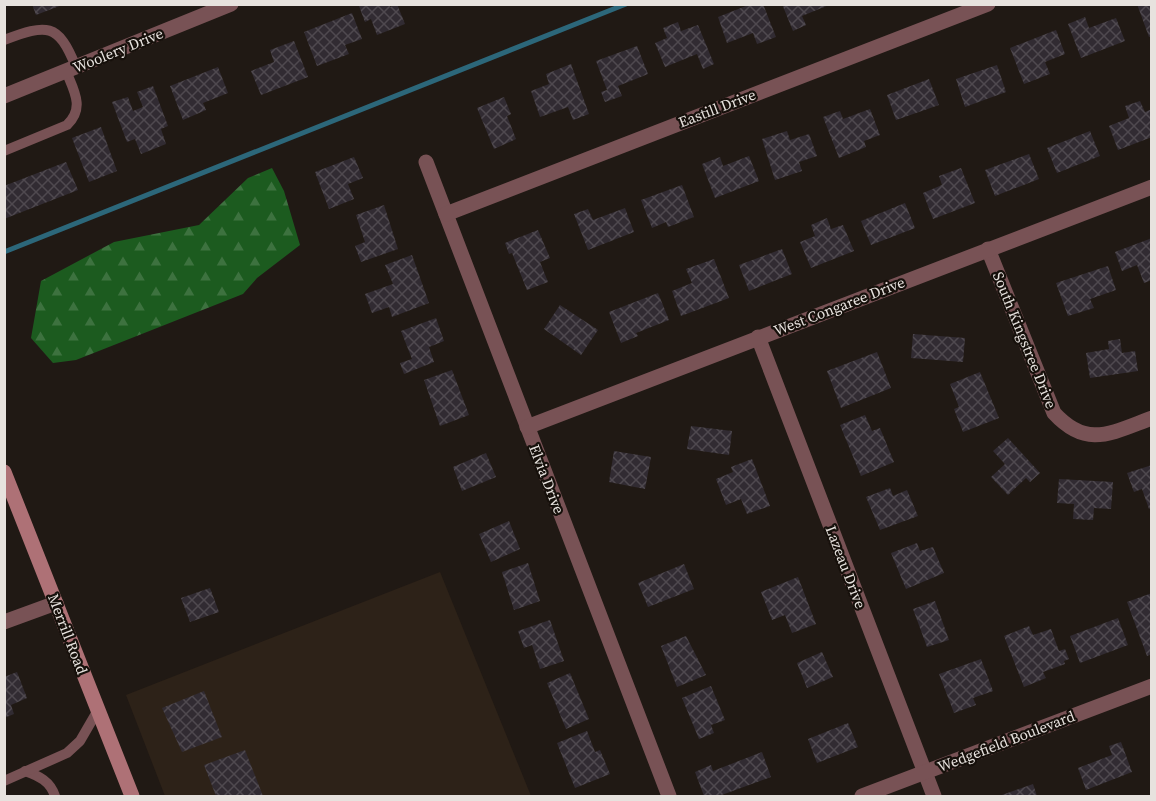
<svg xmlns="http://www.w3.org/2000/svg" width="1156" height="801" viewBox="0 0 1156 801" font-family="'Source Serif 4',serif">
  <defs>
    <pattern id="forest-firs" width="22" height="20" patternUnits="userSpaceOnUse" patternTransform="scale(1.5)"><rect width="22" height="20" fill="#1c5b1f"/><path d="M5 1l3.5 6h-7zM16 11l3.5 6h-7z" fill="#3d723f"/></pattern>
    <pattern id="building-cross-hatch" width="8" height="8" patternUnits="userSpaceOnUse" patternTransform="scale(1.5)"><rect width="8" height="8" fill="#312b32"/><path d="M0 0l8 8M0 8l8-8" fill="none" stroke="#4f494f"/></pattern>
  </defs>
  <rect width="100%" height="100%" fill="#201914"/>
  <path fill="#2d2218" d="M440 572 531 796H165L126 695Z"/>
  <path fill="url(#forest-firs)" d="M272 168 284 191 300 245 257 278 243 294 76 360 53 363 31 338 41 281 114 242 199 225 248 178Z"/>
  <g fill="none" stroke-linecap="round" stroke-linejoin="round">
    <path stroke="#2c677a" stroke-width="5" d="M4 252 626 4"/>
  </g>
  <g fill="url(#building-cross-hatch)">
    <path d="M32 4H62V5L36 15Z"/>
    <path d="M364 4H389L390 7 397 4 405 24 377 35 371 19 365 22 359 6Z"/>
    <path d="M751 4H763L776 37 757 44 753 33 727 43 718 17Z"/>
    <path d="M782 4H829V5L802 16 806 25 793 31Z"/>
    <path d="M1137 4H1152V36L1149 37Z"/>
    <path d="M352 13 362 39 345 45 349 54 317 66 304 32Z"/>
    <path d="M1085 17 1089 28 1116 18 1125 41 1081 58 1068 24Z"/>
    <path d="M678 22 681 31 698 25 714 64 703 69 697 54 665 67 655 43 667 38 663 28Z"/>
    <path d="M1056 30 1065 54 1045 62 1050 74 1024 84 1010 48Z"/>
    <path d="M294 41 308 77 261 95 251 71 274 62 270 50Z"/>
    <path d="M637 46 648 74 618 86 622 96 605 102 601 92 607 90 596 61Z"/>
    <path d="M571 64 589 114 573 120 568 107 540 117 531 91 549 84 546 74Z"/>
    <path d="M997 65 1006 92 965 107 956 79Z"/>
    <path d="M218 67 228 93 203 103 206 110 183 120 170 86Z"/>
    <path d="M929 79 939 105 896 120 887 95Z"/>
    <path d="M153 86 168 126 161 129 166 144 141 154 135 139 127 142 112 102 128 97 133 111 143 107 137 92Z"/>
    <path d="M504 97 511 114 507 116 516 139 494 149 477 108Z"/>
    <path d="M1140 101 1145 112 1152 109V137L1118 150 1109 126 1129 118 1125 106Z"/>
    <path d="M870 109 880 135 864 141 866 147 839 158 823 117 840 111 843 119Z"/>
    <path d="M101 127 117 171 89 182 72 138Z"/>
    <path d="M787 131 790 140 809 134 817 156 799 162 802 171 775 180 762 139Z"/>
    <path d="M1090 131 1100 156 1057 173 1047 148Z"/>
    <path d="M1029 154 1039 179 995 196 985 170Z"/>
    <path d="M749 156 759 181 715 198 702 164 720 157 723 166Z"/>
    <path d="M354 157 363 178 348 184 354 199 329 209 315 172Z"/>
    <path d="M66 162 78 190 4 219V186Z"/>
    <path d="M961 168 975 203 933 219 923 193 942 185 939 176Z"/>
    <path d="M682 185 694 217 668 227 666 222 652 228 641 200Z"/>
    <path d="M905 203 915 228 871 245 861 221Z"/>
    <path d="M384 205 398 249 361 262 355 246 365 242 356 215Z"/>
    <path d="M625 208 634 232 588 250 574 214 588 209 593 220Z"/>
    <path d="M827 218 831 229 843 225 854 251 811 268 800 242 815 236 811 225Z"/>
    <path d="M538 230 550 258 540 262 548 282 527 290 512 253 509 254 505 243Z"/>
    <path d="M1152 238V280L1144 283 1137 265 1122 271 1115 252Z"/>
    <path d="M782 249 792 274 749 291 739 265Z"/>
    <path d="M412 255 429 303 392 317 389 307 372 313 365 294 393 284 385 265Z"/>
    <path d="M714 259 729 298 681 316 672 291 692 283 686 269Z"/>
    <path d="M1108 266 1116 290 1090 299 1094 308 1068 316 1056 283Z"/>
    <path d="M658 293 669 320 636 333 638 336 621 343 609 312Z"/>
    <path d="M560 305 598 330 581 355 544 329Z"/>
    <path d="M436 318 444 341 429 347 434 362 404 374 400 363 412 359 401 331Z"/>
    <path d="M913 334 965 338 963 362 911 358Z"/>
    <path d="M1120 339 1122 353 1135 351 1138 371 1090 378 1086 353 1109 349 1108 341Z"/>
    <path d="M877 352 891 388 841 408 827 371Z"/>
    <path d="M452 370 469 415 440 426 424 380Z"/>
    <path d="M980 372 999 418 963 432 954 409 959 407 950 384Z"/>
    <path d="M865 415 872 431 880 428 894 462 861 476 840 425Z"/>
    <path d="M691 426 732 431 729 455 687 449Z"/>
    <path d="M1008 438 1040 473 1030 482 1026 478 1008 495 991 477 1005 464 993 451Z"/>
    <path d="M614 451 651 457 645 489 609 482Z"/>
    <path d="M486 453 496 477 462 491 453 467Z"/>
    <path d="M752 459 770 506 747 514 741 499 726 505 716 479 733 472 731 467Z"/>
    <path d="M1152 465V508L1149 509 1142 489 1134 492 1127 473Z"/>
    <path d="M1059 479 1113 482 1111 509 1094 508 1093 520 1073 519 1074 504 1057 503Z"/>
    <path d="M890 488 893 496 907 490 918 516 880 530 866 497Z"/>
    <path d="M509 521 520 549 491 562 479 534Z"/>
    <path d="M917 543 920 551 933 547 944 573 906 589 891 553Z"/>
    <path d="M528 563 540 601 514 610 502 572Z"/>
    <path d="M684 564 694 589 648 607 638 583Z"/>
    <path d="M798 577 816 624 792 633 785 615 772 620 761 592Z"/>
    <path d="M210 588 219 612 190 622 181 598Z"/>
    <path d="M1152 593V654L1147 656 1127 602Z"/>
    <path d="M935 601 949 640 927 647 913 609Z"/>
    <path d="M1118 618 1128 645 1080 663 1070 636Z"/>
    <path d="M550 620 564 661 540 669 532 645 524 648 518 631Z"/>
    <path d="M1029 626 1033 635 1051 629 1059 651 1065 649 1069 659 1064 661 1065 664 1043 672 1046 678 1024 687 1004 636Z"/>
    <path d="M686 636 706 675 677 687 661 646Z"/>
    <path d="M822 652 833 677 807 688 797 663Z"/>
    <path d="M981 659 993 691 973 698 976 705 954 713 939 674Z"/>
    <path d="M17 672 27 698 11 705 14 714 4 718V677Z"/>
    <path d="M570 673 589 719 566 729 547 683Z"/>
    <path d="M711 686 725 720 711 725 714 733 699 739 682 698Z"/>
    <path d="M204 691 222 737 182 752 162 708Z"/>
    <path d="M848 723 858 747 817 763 808 739Z"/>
    <path d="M587 731 595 752 600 750 610 774 575 788 557 743Z"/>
    <path d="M1121 742 1132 772 1086 790 1078 768 1112 755 1109 746Z"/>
    <path d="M245 750 263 796H216L204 765Z"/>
    <path d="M762 752 771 777 719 796H704L695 772 711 765 713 771Z"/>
    <path d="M1033 784 1037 796H999Z"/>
  </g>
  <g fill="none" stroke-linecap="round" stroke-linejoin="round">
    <g stroke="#785255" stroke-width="10">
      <path d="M4 40C47 24 58 22 76 67"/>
      <path d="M4 151 67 125C85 108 74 91 66 71"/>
      <path d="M25 771C39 776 50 781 55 796"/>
      <path d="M4 781 67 753 80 741 98 710"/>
    </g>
    <g stroke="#785255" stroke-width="15">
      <path d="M4 96 231 4"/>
      <path d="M426 162 669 796"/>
      <path d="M446 214 988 4"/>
      <path d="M988 249 1054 413C1087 449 1111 433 1152 418"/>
      <path d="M758 337 934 796"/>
      <path d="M527 427 1152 187"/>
      <path d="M4 622 56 603"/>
      <path d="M862 796 1152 686"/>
    </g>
    <path stroke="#ae7176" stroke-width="15" d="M4 472 132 796"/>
  </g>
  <g text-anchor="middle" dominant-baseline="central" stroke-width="4.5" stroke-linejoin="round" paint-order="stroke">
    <g font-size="15" fill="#e7e2de" stroke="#16100b">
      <text transform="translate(118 50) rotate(-22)">Woolery Drive</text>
      <text transform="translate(717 108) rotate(-21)">Eastill Drive</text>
      <text transform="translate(839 306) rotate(-21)">West Congaree Drive</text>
      <text transform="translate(1025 340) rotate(68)">South Kingstree Drive</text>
      <text transform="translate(547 479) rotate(69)">Elvia Drive</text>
      <text transform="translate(846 567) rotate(69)">Lazeau Drive</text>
      <text transform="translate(68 634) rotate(69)">Merrill Road</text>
      <text transform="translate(1006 741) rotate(-21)">Wedgefield Boulevard</text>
    </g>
  </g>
  <rect width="1156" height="801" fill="none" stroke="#e7e2de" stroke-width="12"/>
</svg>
